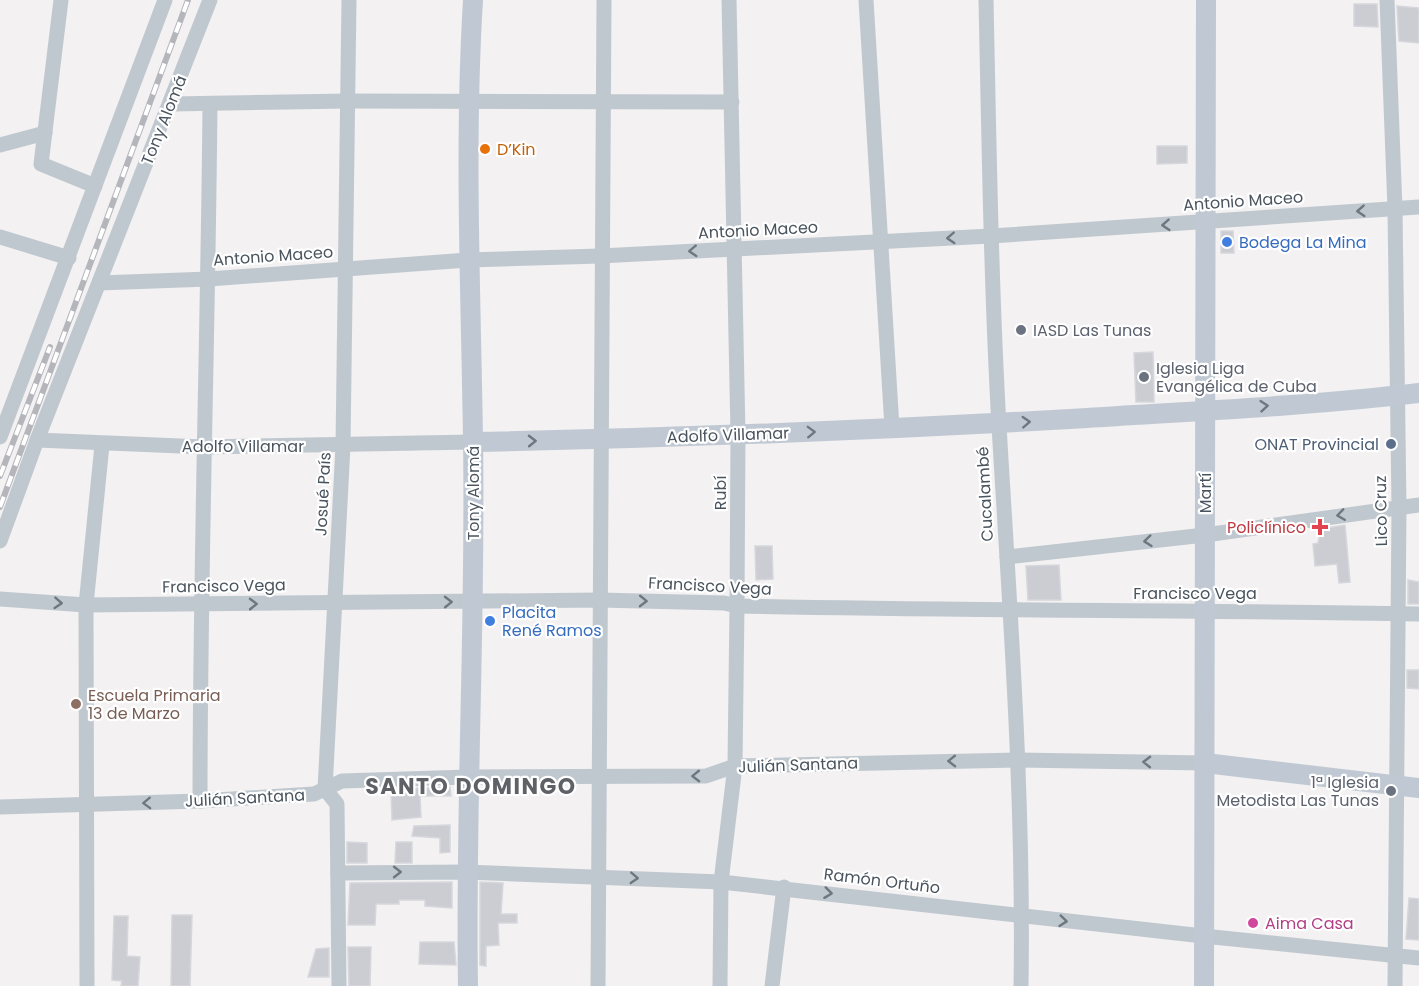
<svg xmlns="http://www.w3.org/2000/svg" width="1419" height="986" viewBox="0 0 1419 986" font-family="Poppins,sans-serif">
  <rect width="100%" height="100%" fill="#f3f1f1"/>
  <g fill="#cbcdd3" stroke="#d6d7dc" stroke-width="1.5">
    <path d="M1354 4H1377L1378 27 1354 26Z"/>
    <path d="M1397 6 1419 8V43L1399 41Z"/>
    <path d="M1157 146H1187V163L1157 164Z"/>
    <path d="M1221 231H1233L1234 253H1221Z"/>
    <path d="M1153 352 1154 402H1136L1134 353Z"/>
    <path d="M1345 525 1350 582 1339 583 1337 564 1315 566 1313 544 1318 543 1321 529Z"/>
    <path d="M755 546H772L773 579 756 580Z"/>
    <path d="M1059 565 1061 600H1028L1026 566Z"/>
    <path d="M1408 580 1419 582V604H1408Z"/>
    <path d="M1407 670H1419V689L1407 688Z"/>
    <path d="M450 787 451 796H420L421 817 392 820 391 789Z"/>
    <path d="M450 825V852L440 853V838L412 836 414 826Z"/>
    <path d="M347 842 367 843V863H347Z"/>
    <path d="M396 842H412V863H395Z"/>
    <path d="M452 882V908L425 906V900H399V904H376L375 925H348L350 883Z"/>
    <path d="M480 882 503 883 501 914H517V923H498L499 945 486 946V966L480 965Z"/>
    <path d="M1409 898 1419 899V940L1406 939Z"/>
    <path d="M172 915H192L190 986H171Z"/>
    <path d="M114 916H128L127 956 140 957 138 986H121L122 981 112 980Z"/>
    <path d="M420 942H454L456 965 419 964Z"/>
    <path d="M348 947H371L370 986H349Z"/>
    <path d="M329 948V977H308L316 949Z"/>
  </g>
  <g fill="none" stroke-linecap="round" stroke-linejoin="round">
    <g stroke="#c0c8cf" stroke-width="15">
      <path d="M61 0 41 164 95 186"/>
      <path d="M866 0 892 428"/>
      <path d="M986 0C989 142 991 284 999 426 1010 612 1024 799 1021 986"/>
      <path d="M1387 0 1395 209 1399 507 1395 986"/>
      <path d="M171 104 349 101 732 102"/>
      <path d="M0 145 45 133"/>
      <path d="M0 237 69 258"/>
      <path d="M99 283 209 279 468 260 600 256 991 236 1419 207"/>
      <path d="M0 437 165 0"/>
      <path d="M37 440 204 447 473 442"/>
      <path d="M0 541 37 440 210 0"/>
      <path d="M1007 557 1205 535 1419 505"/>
      <path d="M0 599 86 605 599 600 724 603 737 606C964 611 1192 610 1419 614"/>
      <path d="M200 801C200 569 208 336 210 104"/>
      <path d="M0 807 200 801 314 794 342 781 468 777 706 776 735 766 1018 760 1205 763"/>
      <path d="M338 873 466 872 721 882 1203 936 1419 958"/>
      <path d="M87 986 86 605 102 445"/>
      <path d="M339 986 337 804 325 789 343 446 349 0"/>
      <path d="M598 986 604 0"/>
      <path d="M720 986 721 882 735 766 737 606 738 434 729 0"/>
      <path d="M772 986 784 887"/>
    </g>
    <g stroke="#c0c9d3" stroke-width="20">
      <path d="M473 442C678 438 882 430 1087 418 1197 411 1309 406 1419 393"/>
      <path d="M1205 763 1419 788"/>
      <path d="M468 986C465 804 476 623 473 441 471 294 464 147 473 0"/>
      <path d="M1204 986 1206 0"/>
    </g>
    <g stroke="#b4b6bb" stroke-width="6">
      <g id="rail">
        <path d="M0 476 50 347"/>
        <path d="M0 507 188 0"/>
      </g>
    </g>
    <use href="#rail" stroke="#fff" stroke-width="4" stroke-dasharray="11" stroke-linecap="butt"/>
  </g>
  <defs><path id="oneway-chevron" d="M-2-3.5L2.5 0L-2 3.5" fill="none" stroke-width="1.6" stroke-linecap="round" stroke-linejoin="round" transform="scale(1.5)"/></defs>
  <g stroke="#6d7780">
    <use href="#oneway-chevron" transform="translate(1361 211) rotate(176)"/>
    <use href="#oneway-chevron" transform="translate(1166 225) rotate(176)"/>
    <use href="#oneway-chevron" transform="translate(951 238) rotate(177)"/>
    <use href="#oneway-chevron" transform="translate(693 251) rotate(177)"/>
    <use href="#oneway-chevron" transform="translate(1341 515) rotate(172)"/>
    <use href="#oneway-chevron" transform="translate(1148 541) rotate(174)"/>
    <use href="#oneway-chevron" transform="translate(643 601) rotate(1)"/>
    <use href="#oneway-chevron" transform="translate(448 602) rotate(-1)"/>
    <use href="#oneway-chevron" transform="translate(58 603) rotate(4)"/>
    <use href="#oneway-chevron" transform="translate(253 604) rotate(-1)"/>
    <use href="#oneway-chevron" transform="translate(952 761) rotate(179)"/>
    <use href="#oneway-chevron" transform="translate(1147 762) rotate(-179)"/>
    <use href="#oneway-chevron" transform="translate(696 776) rotate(179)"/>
    <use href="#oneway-chevron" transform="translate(147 803) rotate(178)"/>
    <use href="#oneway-chevron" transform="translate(397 872)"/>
    <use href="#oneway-chevron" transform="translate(634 878) rotate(3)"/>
    <use href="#oneway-chevron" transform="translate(828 893) rotate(7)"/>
    <use href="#oneway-chevron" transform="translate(1063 921) rotate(6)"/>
  </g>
  <g stroke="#6d7781">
    <use href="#oneway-chevron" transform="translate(1264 406) rotate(-5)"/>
    <use href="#oneway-chevron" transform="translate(1026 422) rotate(-3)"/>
    <use href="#oneway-chevron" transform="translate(811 432) rotate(-2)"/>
    <use href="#oneway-chevron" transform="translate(532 441) rotate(-1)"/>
  </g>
  <circle fill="#e8710a" stroke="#fff" stroke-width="2" cx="485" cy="149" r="6"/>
  <g fill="#3f7fe0" stroke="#fff" stroke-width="2">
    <circle cx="1227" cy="242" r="6"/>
    <circle cx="490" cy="621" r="6"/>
  </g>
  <g fill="#6b7280" stroke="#fff" stroke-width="2">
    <circle cx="1021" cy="330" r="6"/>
    <circle cx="1144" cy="377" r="6"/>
    <circle cx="1391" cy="791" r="6"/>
  </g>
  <circle fill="#5c6f8a" stroke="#fff" stroke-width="2" cx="1391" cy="444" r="6"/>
  <path fill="#e0444e" stroke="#fff" stroke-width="2" d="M1317 518h6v6h6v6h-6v6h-6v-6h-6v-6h6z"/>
  <circle fill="#8d6e63" stroke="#fff" stroke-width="2" cx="76" cy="704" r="6"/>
  <circle fill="#d1479c" stroke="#fff" stroke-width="2" cx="1253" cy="923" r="6"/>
  <g text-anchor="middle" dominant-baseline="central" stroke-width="4.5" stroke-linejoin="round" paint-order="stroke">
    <g font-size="16" fill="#4a545e" stroke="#fff">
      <text transform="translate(164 120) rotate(-68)">Tony Alomá</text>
      <text transform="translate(1243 201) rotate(-4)">Antonio Maceo</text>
      <text transform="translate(758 230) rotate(-3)">Antonio Maceo</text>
      <text transform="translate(273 256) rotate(-4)">Antonio Maceo</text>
      <text transform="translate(728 435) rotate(-2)">Adolfo Villamar</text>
      <text x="243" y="446">Adolfo Villamar</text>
      <text transform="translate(473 493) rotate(-90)">Tony Alomá</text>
      <text transform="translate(720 493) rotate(-90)">Rubí</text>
      <text transform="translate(1205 493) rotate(-90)">Martí</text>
      <text transform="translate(323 494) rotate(-87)">Josué País</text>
      <text transform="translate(985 494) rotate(-93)">Cucalambé</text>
      <text transform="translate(1381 511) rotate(-91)">Lico Cruz</text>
      <text transform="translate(224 586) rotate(-1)">Francisco Vega</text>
      <text transform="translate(710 586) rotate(3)">Francisco Vega</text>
      <text x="1195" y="593">Francisco Vega</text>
      <text transform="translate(798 765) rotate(-2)">Julián Santana</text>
      <text transform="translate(245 798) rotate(-3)">Julián Santana</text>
      <text transform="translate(882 881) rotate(7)">Ramón Ortuño</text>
    </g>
    <g font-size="16" fill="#c56008" stroke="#fff" text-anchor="start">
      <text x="497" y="149">D’Kin</text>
    </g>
    <g font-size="16" fill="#366cbe" stroke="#fff" text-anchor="start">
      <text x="1239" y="242">Bodega La Mina</text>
      <text x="502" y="612">Placita<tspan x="502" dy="18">René Ramos</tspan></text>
    </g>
    <g font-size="16" fill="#5b616d" stroke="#fff" text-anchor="start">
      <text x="1033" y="330">IASD Las Tunas</text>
      <text x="1156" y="368">Iglesia Liga<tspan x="1156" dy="18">Evangélica de Cuba</tspan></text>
      <text x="1379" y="782" text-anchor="end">1ª Iglesia<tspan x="1379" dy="18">Metodista Las Tunas</tspan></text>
    </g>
    <g font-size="16" fill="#4e5e75" stroke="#fff" text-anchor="end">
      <text x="1379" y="444">ONAT Provincial</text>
    </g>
    <g font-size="16" fill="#be3a42" stroke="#fff" text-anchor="end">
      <text x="1306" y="527">Policlínico</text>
    </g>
    <g font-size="16" fill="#785e54" stroke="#fff" text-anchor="start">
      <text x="88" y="695">Escuela Primaria<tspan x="88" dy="18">13 de Marzo</tspan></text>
    </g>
    <g font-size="16" fill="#b23c85" stroke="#fff" text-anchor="start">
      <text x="1265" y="923">Aima Casa</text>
    </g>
    <g font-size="22" font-weight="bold" letter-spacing="1.5" fill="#5e6166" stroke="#fff">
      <text x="471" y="786">SANTO DOMINGO</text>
    </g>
  </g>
</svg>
